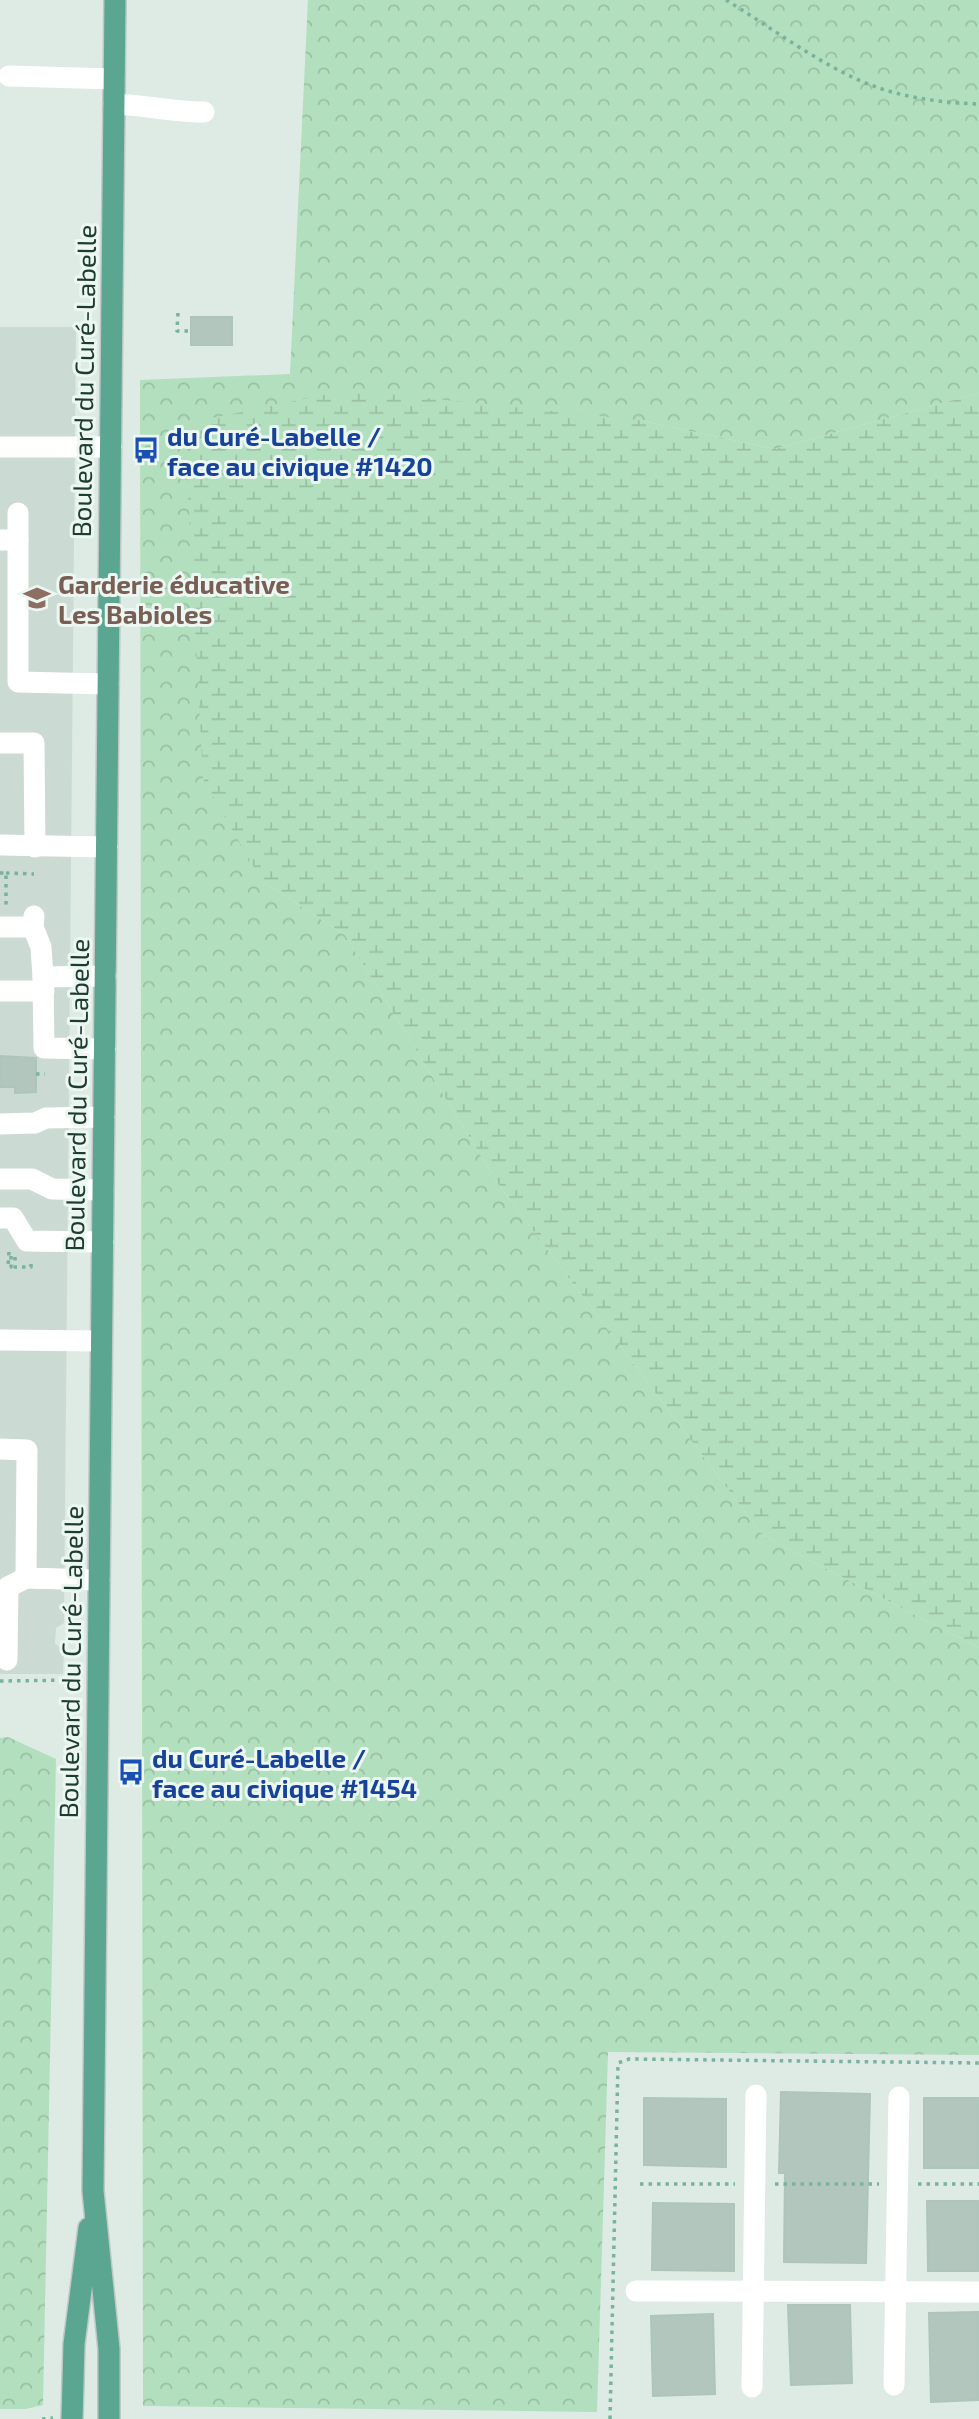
<svg xmlns="http://www.w3.org/2000/svg" width="979" height="2419" viewBox="0 0 979 2419" font-family="'Exo 2',sans-serif">
  <defs>
    <pattern id="forest-crowns" width="20" height="18" patternUnits="userSpaceOnUse" patternTransform="scale(1.75)"><rect width="20" height="18" fill="#b2dfbd"/><path d="M2 6a3 3 0 1 1 6 0M12 15a3 3 0 1 1 6 0" fill="none" stroke="#99c0a3"/></pattern>
    <pattern id="wetland-marsh" width="20" height="14" patternUnits="userSpaceOnUse" patternTransform="scale(1.75)"><rect width="20" height="14" fill="#b2dfbd"/><path d="M1 5h8M5 5V1M11 12h8M15 12V8" fill="none" stroke="#99c0a3"/></pattern>
  </defs>
  <rect width="100%" height="100%" fill="#ddebe4"/>
  <path fill="#cbdbd3" d="M0 327H76L64 1623 56 1628 55 1644 64 1649 63 1674H0Z"/>
  <g fill="url(#forest-crowns)">
    <path d="M308 0H979V393L775 449 638 420 262 881 345 935 499 1185 763 1536 979 1648V2055L608 2052 597 2412 143 2406 140 380 290 374Z"/>
    <path d="M8 1737 56 1759 43 2405 26 2409H0V1738Z"/>
  </g>
  <path fill="url(#wetland-marsh)" d="M348 390 638 420 775 449 979 393V1648L763 1536 499 1185 345 935 262 881 203 779 186 454 202 420Z"/>
  <g fill="#b2c6bd" stroke="#aec5bb" stroke-width="2">
    <rect x="191" y="317" width="41" height="28"/>
    <path d="M0 1056 36 1058V1092L15 1093V1087H0Z"/>
    <path d="M781 2092 870 2094 866 2263 784 2262 785 2173H779Z"/>
    <path d="M644 2098 726 2099V2167L644 2165Z"/>
    <rect x="924" y="2098" width="55" height="70"/>
    <path d="M927 2201H979V2271H928Z"/>
    <path d="M653 2203 734 2204V2271L652 2270Z"/>
    <path d="M788 2305H850L852 2383 791 2385Z"/>
    <path d="M979 2312V2400L931 2402 929 2313Z"/>
    <path d="M713 2314 715 2394 653 2396 651 2316Z"/>
  </g>
  <g fill="none" stroke-linecap="round" stroke-linejoin="round">
    <g stroke="#c0c8c6" stroke-width="24">
      <g id="major">
        <path d="M72 2419 74 2344 89 2228"/>
        <path d="M109 2419V2349L93 2191 115 0"/>
      </g>
    </g>
    <g stroke="#79b29e" stroke-width="3.5" stroke-dasharray="3.5 5" stroke-linecap="butt">
      <path d="M726 0C774 29 829 72 882 89 913 99 947 103 979 104"/>
      <path d="M178 313 177 331H191"/>
      <path d="M0 873H6V907"/>
      <path d="M6 873 34 874"/>
      <path d="M36 1074H45"/>
      <path d="M9 1252 8 1267H11V1252"/>
      <path d="M15 1257V1267H31V1262"/>
      <path d="M0 1681 78 1680"/>
      <path d="M640 2184H735"/>
      <path d="M775 2184H879"/>
      <path d="M918 2184H979"/>
      <path d="M42 2419 53 2418"/>
      <path d="M610 2419 618 2063 629 2059 979 2063"/>
    </g>
    <g stroke="#fff" stroke-width="21">
      <path d="M9 76 114 79"/>
      <path d="M114 104C145 105 173 112 204 112"/>
      <path d="M0 447H111"/>
      <path d="M18 513V540"/>
      <path d="M0 540H18V682L108 684"/>
      <path d="M0 743H34L35 847"/>
      <path d="M0 845 107 847"/>
      <path d="M0 927H33L34 916"/>
      <path d="M33 927 41 947 43 977"/>
      <path d="M0 991H44"/>
      <path d="M105 1049 44 1048 43 977 106 976"/>
      <path d="M0 1124 35 1123 46 1118 104 1117"/>
      <path d="M0 1179H32L52 1189 103 1190"/>
      <path d="M0 1218H13L27 1241 103 1242"/>
      <path d="M0 1340 101 1341"/>
      <path d="M0 1449 27 1450 26 1578 99 1580"/>
      <path d="M7 1660 8 1587 26 1578"/>
      <path d="M636 2291 979 2292"/>
      <path d="M894 2385 899 2097"/>
      <path d="M752 2387 756 2095"/>
    </g>
    <use href="#major" stroke="#5ba690" stroke-width="21"/>
  </g>
  <defs>
    <g id="bus-bare" transform="scale(2.1)"><path d="M-5-6H5V4H4V6H2V4H-2V6H-4V4H-5ZM-3.5-4V0h7V-4ZM-3.5 1.2v1.5H-2V1.2ZM2 1.2v1.5H3.5V1.2Z" fill="#1a4fb4" stroke="#edf7f2" stroke-width="2.5" paint-order="stroke"/></g>
    <g id="school-bare" transform="scale(2.1)"><path d="M0-5L7-2L0 1L-7-2ZM-4 1L0 2.5L4 1V4Q0 6-4 4Z" fill="#8d6e63" stroke="#edf7f2" stroke-width="2.5" paint-order="stroke"/></g>
  </defs>
  <g fill-rule="evenodd">
    <use href="#bus-bare" x="146" y="450"/>
    <use href="#school-bare" x="37" y="598"/>
    <use href="#bus-bare" x="131" y="1772"/>
  </g>
  <g text-anchor="middle" dominant-baseline="central" stroke-width="6" stroke-linejoin="round" paint-order="stroke">
    <g font-size="26" fill="#1d3c32" stroke="#edf7f2">
      <text transform="translate(83 381) rotate(-89)">Boulevard du Curé-Labelle</text>
      <text transform="translate(76 1095) rotate(-89)">Boulevard du Curé-Labelle</text>
      <text transform="translate(70 1662) rotate(-89)">Boulevard du Curé-Labelle</text>
    </g>
    <g font-size="26" font-weight="bold" fill="#164399" stroke="#edf7f2" text-anchor="start">
      <text x="167" y="435">du Curé-Labelle /<tspan x="167" dy="30">face au civique #1420</tspan></text>
      <text x="152" y="1757">du Curé-Labelle /<tspan x="152" dy="30">face au civique #1454</tspan></text>
    </g>
    <g font-size="26" font-weight="bold" fill="#785e54" stroke="#edf7f2" text-anchor="start">
      <text x="58" y="583">Garderie éducative<tspan x="58" dy="30">Les Babioles</tspan></text>
    </g>
  </g>
</svg>
